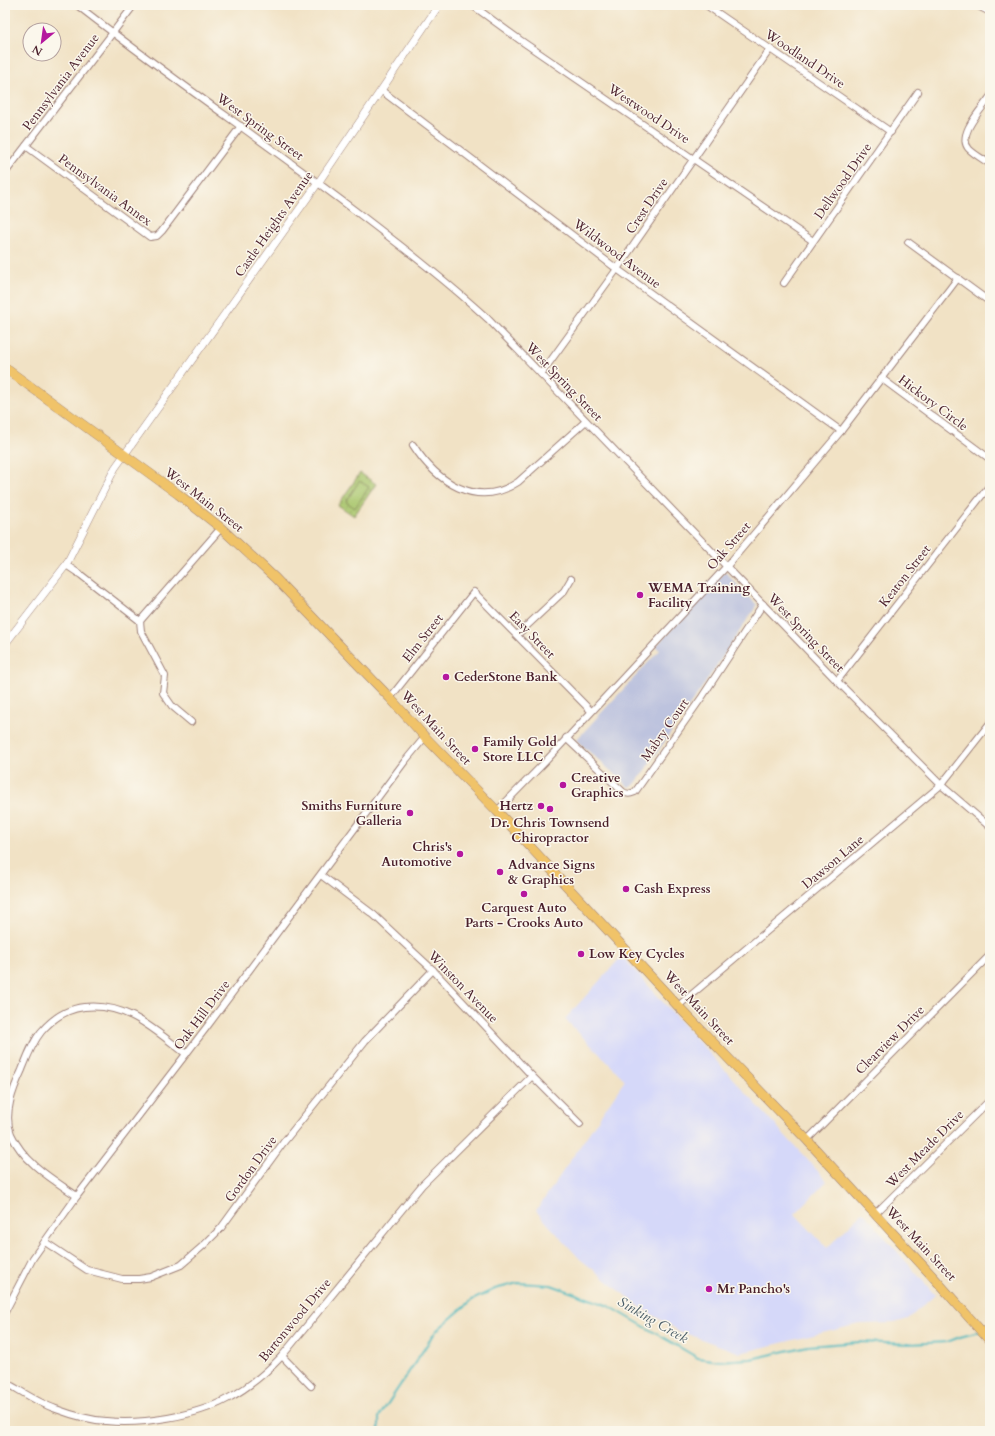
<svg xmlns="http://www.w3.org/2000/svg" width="995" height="1436" viewBox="0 0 995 1436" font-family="Cardo,serif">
  <defs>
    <pattern id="park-dots" width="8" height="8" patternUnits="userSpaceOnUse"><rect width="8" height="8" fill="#abc86f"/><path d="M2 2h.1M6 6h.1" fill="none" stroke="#95ab60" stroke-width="1.8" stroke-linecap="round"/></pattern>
  </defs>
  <rect width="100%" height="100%" fill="#fbf7ec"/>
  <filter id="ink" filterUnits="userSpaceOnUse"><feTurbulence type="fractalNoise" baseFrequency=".025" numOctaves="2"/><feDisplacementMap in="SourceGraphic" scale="8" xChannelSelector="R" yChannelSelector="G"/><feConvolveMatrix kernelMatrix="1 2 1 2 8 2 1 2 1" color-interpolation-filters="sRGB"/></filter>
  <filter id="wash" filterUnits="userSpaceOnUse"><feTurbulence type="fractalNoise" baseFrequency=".012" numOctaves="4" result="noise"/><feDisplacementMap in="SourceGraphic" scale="16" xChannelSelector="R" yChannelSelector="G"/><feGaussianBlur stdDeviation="0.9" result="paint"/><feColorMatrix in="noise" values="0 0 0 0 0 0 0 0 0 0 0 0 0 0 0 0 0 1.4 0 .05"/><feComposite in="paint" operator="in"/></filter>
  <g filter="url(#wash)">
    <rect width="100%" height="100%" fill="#f1e2c5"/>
    <path fill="#d5d8f9" d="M622 956 685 1027 827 1181 795 1214 827 1248 863 1212 935 1295 908 1319 894 1323 859 1324 740 1353 679 1331 640 1307 580 1259 536 1211 625 1080 565 1019Z"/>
    <path fill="#bdc3de" d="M725 572 757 605 701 689 636 783 633 786 629 787 576 740 660 650 656 646Z"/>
    <path fill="url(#park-dots)" stroke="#7a744d" d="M360 473 376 484 354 516 338 505Z"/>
    <path fill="#abc86f" stroke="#7a744d" d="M359 481 369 487 355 508 346 502Z"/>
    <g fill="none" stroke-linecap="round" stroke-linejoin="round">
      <path stroke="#48b8be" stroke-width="2" d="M379 1431V1417L436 1331 472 1300 495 1289 518 1283 551 1285 609 1306 698 1358 720 1361 751 1359 808 1346 859 1342 909 1344 947 1342 960 1337 979 1332"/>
    </g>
  </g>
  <g filter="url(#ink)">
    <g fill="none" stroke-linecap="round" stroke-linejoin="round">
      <g stroke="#9e8078" stroke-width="8">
        <g id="minor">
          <path d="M77 5C170 78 268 144 362 216 405 249 448 282 488 319L837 681 941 785 990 827"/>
          <path d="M472 5 520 40 813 241"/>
          <path d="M706 5 891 132"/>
          <path d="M976 5 990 12"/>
          <path d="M382 91 617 269 841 431"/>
          <path d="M990 97C982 109 956 135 969 149 975 155 983 159 990 164"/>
          <path d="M26 146 150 237 157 236 162 231 241 126"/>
          <path d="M5 173 134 5"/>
          <path d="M908 242 990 302"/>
          <path d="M784 283 918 92"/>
          <path d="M541 374 617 269 770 49"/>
          <path d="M881 378 990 459"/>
          <path d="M413 445C436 481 476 510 518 482L586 421"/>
          <path d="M66 565 81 575 140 621 141 631 165 676 163 693 172 706 191 722"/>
          <path d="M140 621 221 528"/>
          <path d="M517 635 564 591 571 579"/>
          <path d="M837 681 990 485"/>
          <path d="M390 698 474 592 591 711"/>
          <path d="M566 738 622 791C627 795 630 794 635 792L702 697 763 604"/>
          <path d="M497 811 544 763 727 566 841 431 958 278"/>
          <path d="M321 875 374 915 406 945 433 970 532 1076 580 1124"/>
          <path d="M678 1006 941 785 990 723"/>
          <path d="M807 1140 990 955"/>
          <path d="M77 1196C52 1179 24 1163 11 1134 3 1114 13 1089 22 1070 27 1057 32 1043 41 1032 53 1018 66 1009 84 1007 126 1002 155 1030 186 1054"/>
          <path d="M875 1214 990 1100"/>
          <path d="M45 1242 87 1270 122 1279H139L151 1277 181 1265 204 1245 221 1228 283 1143 365 1041 433 970"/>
          <path d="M5 1312 33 1258 77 1196 206 1028 405 761 425 737"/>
          <path d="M282 1356 311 1386"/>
          <path d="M5 1382C21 1391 38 1403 56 1409 72 1415 89 1420 106 1421 141 1425 196 1416 227 1399 248 1388 266 1373 282 1356L422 1185 532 1076"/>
        </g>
      </g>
      <g stroke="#9e8078" stroke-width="8">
        <path id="tertiary" d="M5 644 66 565 115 468 318 183 439 5"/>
      </g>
      <g stroke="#9e8078" stroke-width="10">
        <path id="primary" d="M5 368 178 494 221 528 275 578 390 698 425 737 497 811 678 1006 807 1140 935 1279 990 1341"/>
      </g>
      <use href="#minor" stroke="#fff" stroke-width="6"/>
      <use href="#tertiary" stroke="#fff" stroke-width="7"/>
      <use href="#primary" stroke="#f0c369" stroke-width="9"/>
    </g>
  </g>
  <g fill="#b5179e" stroke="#fbf7ec" stroke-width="1.5">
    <circle cx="640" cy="595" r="4"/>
    <circle cx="446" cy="677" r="4"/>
    <circle cx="475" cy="749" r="4"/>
    <circle cx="563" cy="785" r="4"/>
    <circle cx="541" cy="806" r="4"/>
    <circle cx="550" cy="809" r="4"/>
    <circle cx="410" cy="813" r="4"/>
    <circle cx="460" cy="854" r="4"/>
    <circle cx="500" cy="872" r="4"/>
    <circle cx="626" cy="889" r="4"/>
    <circle cx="524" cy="894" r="4"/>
    <circle cx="581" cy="954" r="4"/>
    <circle cx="709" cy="1289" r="4"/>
  </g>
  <g text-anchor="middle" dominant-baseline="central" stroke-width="3" stroke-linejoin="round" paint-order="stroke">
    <g font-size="13" fill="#4a1f2b" stroke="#fbf7ec">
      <text transform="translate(805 59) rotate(34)">Woodland Drive</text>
      <text transform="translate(61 82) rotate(-53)">Pennsylvania Avenue</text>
      <text transform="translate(649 114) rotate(34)">Westwood Drive</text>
      <text transform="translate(260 127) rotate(36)">West Spring Street</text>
      <text transform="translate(843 181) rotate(-55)">Dellwood Drive</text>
      <text transform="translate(105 190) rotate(36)">Pennsylvania Annex</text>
      <text transform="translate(647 206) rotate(-56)">Crest Drive</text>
      <text transform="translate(274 224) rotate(-55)">Castle Heights Avenue</text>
      <text transform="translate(617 254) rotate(37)">Wildwood Avenue</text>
      <text transform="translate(564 382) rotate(46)">West Spring Street</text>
      <text transform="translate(933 403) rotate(37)">Hickory Circle</text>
      <text transform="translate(204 500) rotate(38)">West Main Street</text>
      <text transform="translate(729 546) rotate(-49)">Oak Street</text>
      <text transform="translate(905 576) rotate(-52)">Keaton Street</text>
      <text transform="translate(806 633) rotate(46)">West Spring Street</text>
      <text transform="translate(532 635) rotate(46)">Easy Street</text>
      <text transform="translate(423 638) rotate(-52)">Elm Street</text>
      <text transform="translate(436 728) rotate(47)">West Main Street</text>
      <text transform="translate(665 730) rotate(-55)">Mabry Court</text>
      <text transform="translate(833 862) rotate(-40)">Dawson Lane</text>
      <text transform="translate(463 987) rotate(46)">Winston Avenue</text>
      <text transform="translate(699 1008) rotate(47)">West Main Street</text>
      <text transform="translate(202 1015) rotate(-53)">Oak Hill Drive</text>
      <text transform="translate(890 1040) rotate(-45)">Clearview Drive</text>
      <text transform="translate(925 1149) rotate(-45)">West Meade Drive</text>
      <text transform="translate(251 1169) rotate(-54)">Gordon Drive</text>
      <text transform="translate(921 1244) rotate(47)">West Main Street</text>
      <text transform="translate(295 1320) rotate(-50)">Bartonwood Drive</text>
    </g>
    <g font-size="13" font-weight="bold" fill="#4a1f2b" stroke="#fbf7ec" text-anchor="start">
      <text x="648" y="588">WEMA Training<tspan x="648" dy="15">Facility</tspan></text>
      <text x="454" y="677">CederStone Bank</text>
      <text x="483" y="742">Family Gold<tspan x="483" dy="15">Store LLC</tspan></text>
      <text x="571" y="778">Creative<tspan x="571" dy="15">Graphics</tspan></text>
      <text x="402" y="806" text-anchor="end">Smiths Furniture<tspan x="402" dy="15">Galleria</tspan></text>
      <text x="533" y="806" text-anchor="end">Hertz</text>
      <text x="550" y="823" text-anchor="middle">Dr. Chris Townsend<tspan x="550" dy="15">Chiropractor</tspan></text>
      <text x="452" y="847" text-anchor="end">Chris's<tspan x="452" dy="15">Automotive</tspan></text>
      <text x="508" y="865">Advance Signs<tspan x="508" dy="15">&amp; Graphics</tspan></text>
      <text x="634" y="889">Cash Express</text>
      <text x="524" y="908" text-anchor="middle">Carquest Auto<tspan x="524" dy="15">Parts - Crooks Auto</tspan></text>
      <text x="589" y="954">Low Key Cycles</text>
      <text x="717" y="1289">Mr Pancho's</text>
    </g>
    <g font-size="14" font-style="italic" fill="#495c66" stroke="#fbf7ec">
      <text transform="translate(653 1320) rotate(30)">Sinking Creek</text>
    </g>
  </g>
  <rect width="995" height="1436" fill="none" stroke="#fbf7ec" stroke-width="20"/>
  <g transform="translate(42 42) rotate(209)"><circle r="19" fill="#fbf7ec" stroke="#b4a19f"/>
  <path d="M0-3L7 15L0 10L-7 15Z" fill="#b5179e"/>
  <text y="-6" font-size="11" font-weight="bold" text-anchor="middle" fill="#4a1f2b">N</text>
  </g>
</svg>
